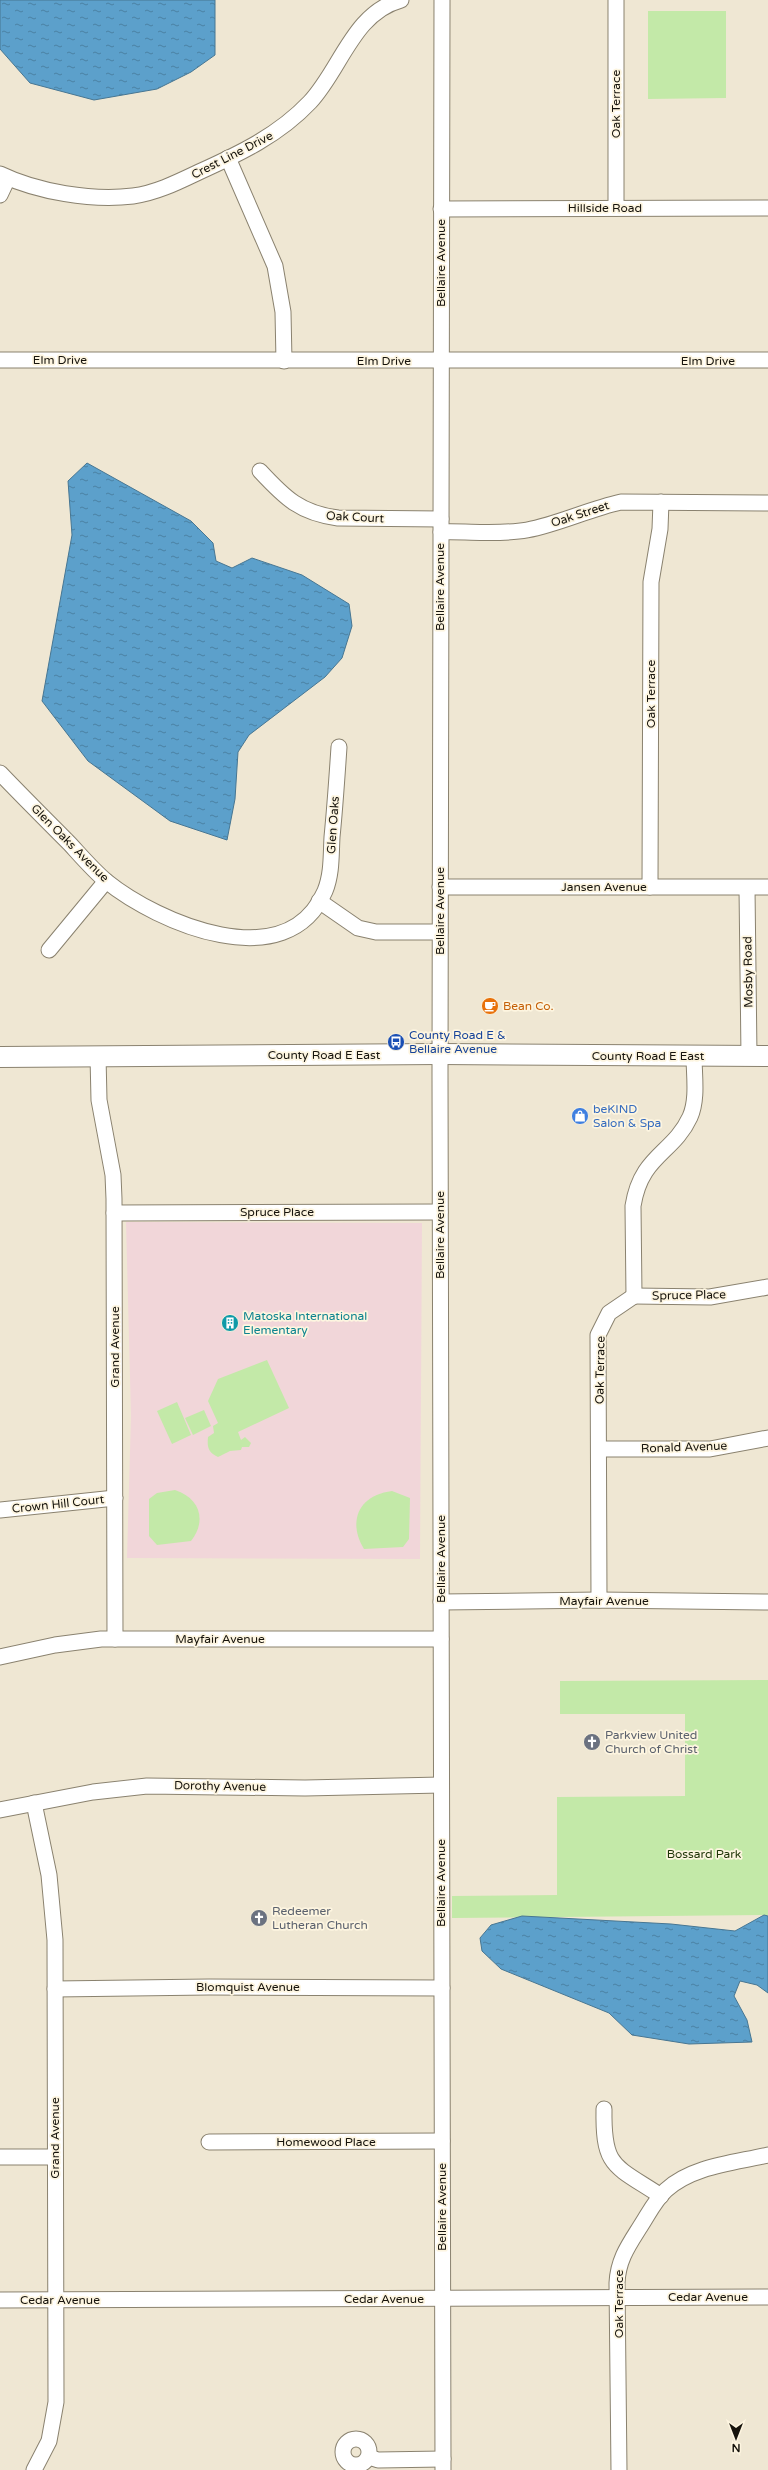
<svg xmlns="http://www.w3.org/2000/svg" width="768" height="2470" viewBox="0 0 768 2470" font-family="'Varela Round',sans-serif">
  <defs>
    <pattern id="water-ripples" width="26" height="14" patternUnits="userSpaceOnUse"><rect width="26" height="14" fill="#5ca0cb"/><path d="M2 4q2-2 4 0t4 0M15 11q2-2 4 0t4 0" fill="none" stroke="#4b81a3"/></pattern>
  </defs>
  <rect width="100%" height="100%" fill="#efe7d3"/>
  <path fill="#f1d6d9" d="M126 1222 422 1223 420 1559 127 1558 131 1416Z"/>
  <g fill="#c3e9a8">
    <path d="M648 11H726V98L648 99Z"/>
    <path d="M267 1360 289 1408 238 1432 241 1440 245 1437 251 1443 249 1447H242L241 1450 230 1451 218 1457C208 1452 207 1447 208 1437L214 1433 213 1426 218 1423 208 1401 218 1379Z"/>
    <path d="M177 1402 191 1435 172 1444 157 1411Z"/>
    <path d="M204 1410 211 1426 193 1435 185 1418Z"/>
    <path d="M175 1490C200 1498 207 1521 191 1541L157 1545 149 1536V1499L157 1493Z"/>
    <path d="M392 1491 410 1498 409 1539 403 1547 364 1549C347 1521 359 1495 392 1491Z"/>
    <path d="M768 1680V1915L452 1918V1896L557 1895V1797L685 1796V1714H560V1681Z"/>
  </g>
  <g fill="url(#water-ripples)" stroke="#477692">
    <path d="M0 0H215V55L191 72 157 89 94 100 30 83 0 49Z"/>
    <path d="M87 463 191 521 213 543 216 561 232 568 252 558 302 575 349 604 352 626 342 658 325 677 249 735 238 752 235 799 227 840 170 821 88 761 42 701 72 535 68 481Z"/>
    <path d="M764 1915 768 1916V1993L757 1985 740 1981 734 1996 747 2020 752 2042 689 2044 632 2035 609 2013 501 1969 482 1951 480 1938 491 1925 522 1916 671 1924 735 1931Z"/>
  </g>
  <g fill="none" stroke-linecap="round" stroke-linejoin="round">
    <g stroke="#8a826f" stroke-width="17">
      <g id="minor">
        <path d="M442 0 440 1074 443 2470"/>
        <path d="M616 0V208"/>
        <path d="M228 158 275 266 283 312 284 361"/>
        <path d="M0 174C37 192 92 201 133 196 156 193 178 182 199 172 239 154 279 135 310 102 341 69 353 13 401 0"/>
        <path d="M0 195 8 178"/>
        <path d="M441 209 768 208"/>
        <path d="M0 360H768"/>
        <path d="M260 471C285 498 300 513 338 518L441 519"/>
        <path d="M441 532C468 531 500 535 527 530 559 524 589 509 621 502L768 503"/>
        <path d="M0 773C23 797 46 820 70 844 81 856 93 870 106 881 158 923 287 979 325 891 332 874 331 855 332 837 335 807 337 777 339 747"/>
        <path d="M440 887H768"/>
        <path d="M650 887 651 582 660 529 661 502"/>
        <path d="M747 888 749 1056"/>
        <path d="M319 901 358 928 376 932H440"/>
        <path d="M49 950 106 881"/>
        <path d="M98 1056 99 1100 113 1175 114 1199 115 1639"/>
        <path d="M114 1213 440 1212"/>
        <path d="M634 1296 633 1206C641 1155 673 1154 690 1117 698 1099 694 1075 694 1056"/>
        <path d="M634 1296 710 1297 768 1287"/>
        <path d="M600 1449H710L768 1438"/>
        <path d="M0 1510 115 1498"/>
        <path d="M599 1600 598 1335 609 1313 634 1296"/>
        <path d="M441 1602 599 1600 768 1602"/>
        <path d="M0 1657 55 1645 101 1639H441"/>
        <path d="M0 1810 93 1792 147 1786 305 1788 441 1785"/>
        <path d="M55 1989 209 1987 442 1988"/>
        <path d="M604 2109C603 2168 614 2165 661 2196"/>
        <path d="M209 2142 442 2141"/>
        <path d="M0 2157H55"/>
        <path d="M0 2300 768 2297"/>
        <circle cx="356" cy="2452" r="13"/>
        <path d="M369 2457 378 2460 443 2459"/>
        <path d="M34 2470 49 2441 56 2402 55 1940 49 1875 34 1803"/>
        <path d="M619 2470 617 2283C618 2260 628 2246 640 2227 648 2215 655 2200 666 2190 692 2166 734 2163 768 2155"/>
      </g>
    </g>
    <g stroke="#8a826f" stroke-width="22">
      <path id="major" d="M0 1057 440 1054 768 1056"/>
    </g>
    <use href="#minor" stroke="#fff" stroke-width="15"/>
    <use href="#major" stroke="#fff" stroke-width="20"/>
  </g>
  <defs>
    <g id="cafe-disc" transform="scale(0.9)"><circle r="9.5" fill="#e8710a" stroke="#fdf5e0"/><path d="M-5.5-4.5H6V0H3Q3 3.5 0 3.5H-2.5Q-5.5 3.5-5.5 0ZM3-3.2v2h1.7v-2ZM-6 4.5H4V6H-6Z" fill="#fff"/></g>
    <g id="bus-disc" transform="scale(0.9)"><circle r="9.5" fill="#1a4fb4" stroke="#fdf5e0"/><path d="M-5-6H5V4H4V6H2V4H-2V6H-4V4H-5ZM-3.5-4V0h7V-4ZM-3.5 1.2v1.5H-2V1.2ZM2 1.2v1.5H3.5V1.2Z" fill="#fff"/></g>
    <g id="shop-disc" transform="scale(0.9)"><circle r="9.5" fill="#3f7fe0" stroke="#fdf5e0"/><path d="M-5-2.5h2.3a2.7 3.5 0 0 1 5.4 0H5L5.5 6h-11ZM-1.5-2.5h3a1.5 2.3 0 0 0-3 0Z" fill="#fff"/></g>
    <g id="building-disc" transform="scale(0.9)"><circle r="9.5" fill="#0f9aa8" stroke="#fdf5e0"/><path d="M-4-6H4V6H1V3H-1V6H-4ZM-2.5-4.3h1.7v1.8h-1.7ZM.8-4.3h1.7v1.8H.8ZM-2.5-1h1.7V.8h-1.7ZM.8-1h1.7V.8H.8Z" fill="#fff"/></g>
    <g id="church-disc" transform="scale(0.9)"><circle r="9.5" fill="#6b7280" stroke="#fdf5e0"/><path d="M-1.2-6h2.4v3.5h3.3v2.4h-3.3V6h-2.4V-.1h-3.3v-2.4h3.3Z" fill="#fff"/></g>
  </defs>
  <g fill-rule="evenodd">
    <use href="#cafe-disc" x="490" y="1006"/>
    <use href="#bus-disc" x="396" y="1042"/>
    <use href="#shop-disc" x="580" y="1116"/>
    <use href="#building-disc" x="230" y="1323"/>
    <use href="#church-disc" x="592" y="1742"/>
    <use href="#church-disc" x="259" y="1918"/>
  </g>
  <g text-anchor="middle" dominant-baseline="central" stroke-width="3.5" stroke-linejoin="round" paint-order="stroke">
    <g font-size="12" fill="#16130c" stroke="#fdf5e0">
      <text transform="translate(616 104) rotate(-90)">Oak Terrace</text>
      <text transform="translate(232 155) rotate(-27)">Crest Line Drive</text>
      <text x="605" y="208">Hillside Road</text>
      <text transform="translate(441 263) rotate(-90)">Bellaire Avenue</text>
      <text x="60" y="360">Elm Drive</text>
      <text x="384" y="361">Elm Drive</text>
      <text x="708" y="361">Elm Drive</text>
      <text transform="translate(580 514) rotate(-18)">Oak Street</text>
      <text transform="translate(355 517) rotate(3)">Oak Court</text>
      <text transform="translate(440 587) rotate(-90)">Bellaire Avenue</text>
      <text transform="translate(651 694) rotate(-90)">Oak Terrace</text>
      <text transform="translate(333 825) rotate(-86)">Glen Oaks</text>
      <text transform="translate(70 843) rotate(45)">Glen Oaks Avenue</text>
      <text x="604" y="887">Jansen Avenue</text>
      <text transform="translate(440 911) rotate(-90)">Bellaire Avenue</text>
      <text transform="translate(748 972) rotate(-91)">Mosby Road</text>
      <text x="324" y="1055">County Road E East</text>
      <text x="648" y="1056">County Road E East</text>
      <text x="277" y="1212">Spruce Place</text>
      <text transform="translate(440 1235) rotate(-90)">Bellaire Avenue</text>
      <text transform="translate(689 1295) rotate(-1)">Spruce Place</text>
      <text transform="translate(115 1347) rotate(-90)">Grand Avenue</text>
      <text transform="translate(600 1370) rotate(-89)">Oak Terrace</text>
      <text transform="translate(684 1447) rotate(-2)">Ronald Avenue</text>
      <text transform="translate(58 1504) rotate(-6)">Crown Hill Court</text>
      <text transform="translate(441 1559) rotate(-90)">Bellaire Avenue</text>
      <text x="604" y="1601">Mayfair Avenue</text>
      <text x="220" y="1639">Mayfair Avenue</text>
      <text transform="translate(220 1786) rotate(1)">Dorothy Avenue</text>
      <text transform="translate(441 1883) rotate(-90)">Bellaire Avenue</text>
      <text x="248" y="1987">Blomquist Avenue</text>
      <text transform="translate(55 2138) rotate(-90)">Grand Avenue</text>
      <text x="326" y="2142">Homewood Place</text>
      <text transform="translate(442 2207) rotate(-90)">Bellaire Avenue</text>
      <text x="708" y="2297">Cedar Avenue</text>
      <text x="384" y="2299">Cedar Avenue</text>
      <text x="60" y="2300">Cedar Avenue</text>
      <text transform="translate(619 2304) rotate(-90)">Oak Terrace</text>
    </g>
    <g font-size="12" fill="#c56008" stroke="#fdf5e0" text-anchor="start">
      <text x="503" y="1006">Bean Co.</text>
    </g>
    <g font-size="12" fill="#164399" stroke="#fdf5e0" text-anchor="start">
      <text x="409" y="1035">County Road E &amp;<tspan x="409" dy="14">Bellaire Avenue</tspan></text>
    </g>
    <g font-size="12" fill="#366cbe" stroke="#fdf5e0" text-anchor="start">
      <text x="593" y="1109">beKIND<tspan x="593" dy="14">Salon &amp; Spa</tspan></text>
    </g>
    <g font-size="12" fill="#0d838f" stroke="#fdf5e0" text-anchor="start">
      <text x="243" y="1316">Matoska International<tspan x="243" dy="14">Elementary</tspan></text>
    </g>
    <g font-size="12" fill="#5b616d" stroke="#fdf5e0" text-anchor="start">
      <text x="605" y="1735">Parkview United<tspan x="605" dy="14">Church of Christ</tspan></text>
      <text x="272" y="1911">Redeemer<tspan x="272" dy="14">Lutheran Church</tspan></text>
    </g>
    <g font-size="12" fill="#1e3507" stroke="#fdf5e0">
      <text x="704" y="1854">Bossard Park</text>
    </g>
  </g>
  <g transform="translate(736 2438) rotate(180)" stroke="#fdf5e0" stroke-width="3" paint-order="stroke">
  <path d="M0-3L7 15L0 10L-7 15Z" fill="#16130c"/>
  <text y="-6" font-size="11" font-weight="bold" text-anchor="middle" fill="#16130c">N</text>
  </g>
</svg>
